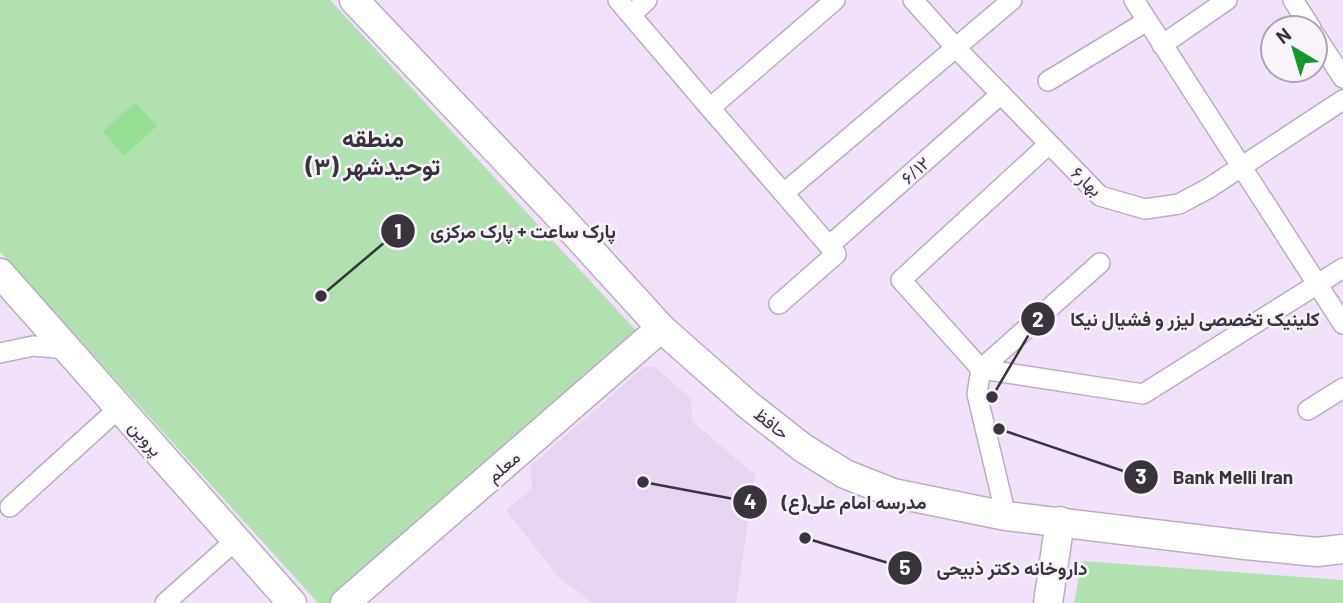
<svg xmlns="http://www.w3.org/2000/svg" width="1343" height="603" viewBox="0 0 1343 603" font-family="Barlow,Vazirmatn,sans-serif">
  <rect width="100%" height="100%" fill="#f1e2f9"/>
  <path fill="#e6d4f0" d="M655 367 691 399 692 421 755 475 736 603H593L558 577 506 510 532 489 531 466 643 368Z"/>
  <g fill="#b2e1b1">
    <path d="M0 0H330L644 339 349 603H318L0 252Z"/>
    <path d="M1082 561 1343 580V603H1074Z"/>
  </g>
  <path fill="#95e095" d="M135 103 157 126 124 156 103 131Z"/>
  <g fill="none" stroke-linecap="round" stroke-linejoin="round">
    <g stroke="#baacc2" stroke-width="22">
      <g id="street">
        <path d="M618 0 710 108"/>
        <path d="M913 0 957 49 1100 196 1145 209 1179 204 1209 188 1343 100"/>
        <path d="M1134 0 1343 324"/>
        <path d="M1293 0 1311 28"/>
        <path d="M631 15 647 0"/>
        <path d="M1315 35 1343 78"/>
        <path d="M1162 45 1227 0"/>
        <path d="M1048 81 1147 21"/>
        <path d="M784 193 1012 0"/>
        <path d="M830 245 1001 94"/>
        <path d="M1100 263 981 369 1143 394 1343 268"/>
        <path d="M779 304 836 254 710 108 835 0"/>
        <path d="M0 353 33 346 67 349"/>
        <path d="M1308 410 1343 388"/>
        <path d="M10 507 119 408"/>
        <path d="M1006 516 977 394 981 369 901 280 1049 144"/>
        <path d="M165 603 236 540"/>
      </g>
    </g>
    <g stroke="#baacc2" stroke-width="31">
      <g id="secondary">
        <path d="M354 0 560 217 661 328 747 404 803 448 845 474 893 493 1006 516 1246 545 1317 552 1343 549"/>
        <path d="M0 273 292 603"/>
        <path d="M345 603 661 328"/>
        <path d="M1048 603 1060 521"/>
      </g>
    </g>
    <use href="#street" stroke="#fff" stroke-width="19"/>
    <use href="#secondary" stroke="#fff" stroke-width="28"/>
  </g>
  <g text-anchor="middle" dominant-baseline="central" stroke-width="5" stroke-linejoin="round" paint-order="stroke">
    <g font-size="18" fill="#39343c" stroke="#f9f3fc">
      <text transform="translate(915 170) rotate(-42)">۶/۱۲</text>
      <text transform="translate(1087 181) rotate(42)">بهار۶</text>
      <text transform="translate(772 423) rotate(38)">حافظ</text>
      <text transform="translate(146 438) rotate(49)">پروین</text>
      <text transform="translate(503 466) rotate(-41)">معلم</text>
    </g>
    <g font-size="24" font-weight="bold" fill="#39343c" stroke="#f9f3fc">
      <text x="373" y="137">منطقه<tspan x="373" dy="28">توحیدشهر (۳)</tspan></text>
    </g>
  </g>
  <path fill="none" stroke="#39343c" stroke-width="2.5" d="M321 296L398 231M992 397L1038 319M999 429L1141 477M643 482L750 502M805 538L905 568"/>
  <g fill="#39343c" stroke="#f9f3fc" stroke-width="2.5">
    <circle cx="321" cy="296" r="7"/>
    <circle cx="992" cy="397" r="7"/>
    <circle cx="999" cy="429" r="7"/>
    <circle cx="643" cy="482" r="7"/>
    <circle cx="805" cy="538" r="7"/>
    <circle cx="398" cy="231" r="18"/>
    <circle cx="1038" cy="319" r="18"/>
    <circle cx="1141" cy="477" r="18"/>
    <circle cx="750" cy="502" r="18"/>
    <circle cx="905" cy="568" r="18"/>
  </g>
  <g font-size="21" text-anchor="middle" font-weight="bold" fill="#fff">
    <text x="398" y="239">1</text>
    <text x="1038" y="327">2</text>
    <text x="1141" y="484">3</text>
    <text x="750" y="509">4</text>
    <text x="905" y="575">5</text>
  </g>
  <g font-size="19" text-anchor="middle" font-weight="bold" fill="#39343c" stroke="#f9f3fc" stroke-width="5" stroke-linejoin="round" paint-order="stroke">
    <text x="523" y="238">پارک ساعت + پارک مرکزی</text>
    <text x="1195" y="326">کلینیک تخصصی لیزر و فشیال نیکا</text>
    <text x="1233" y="484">Bank Melli Iran</text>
    <text x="854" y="509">مدرسه امام علی(ع)</text>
    <text x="1012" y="575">داروخانه دکتر ذبیحی</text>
  </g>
  <g transform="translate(1294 49) rotate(322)"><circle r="33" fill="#f9f3fc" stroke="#aca7af" stroke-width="2"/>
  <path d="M0-5L12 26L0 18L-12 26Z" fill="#179629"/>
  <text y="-10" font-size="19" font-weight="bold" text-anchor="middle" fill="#39343c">N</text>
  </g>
</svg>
